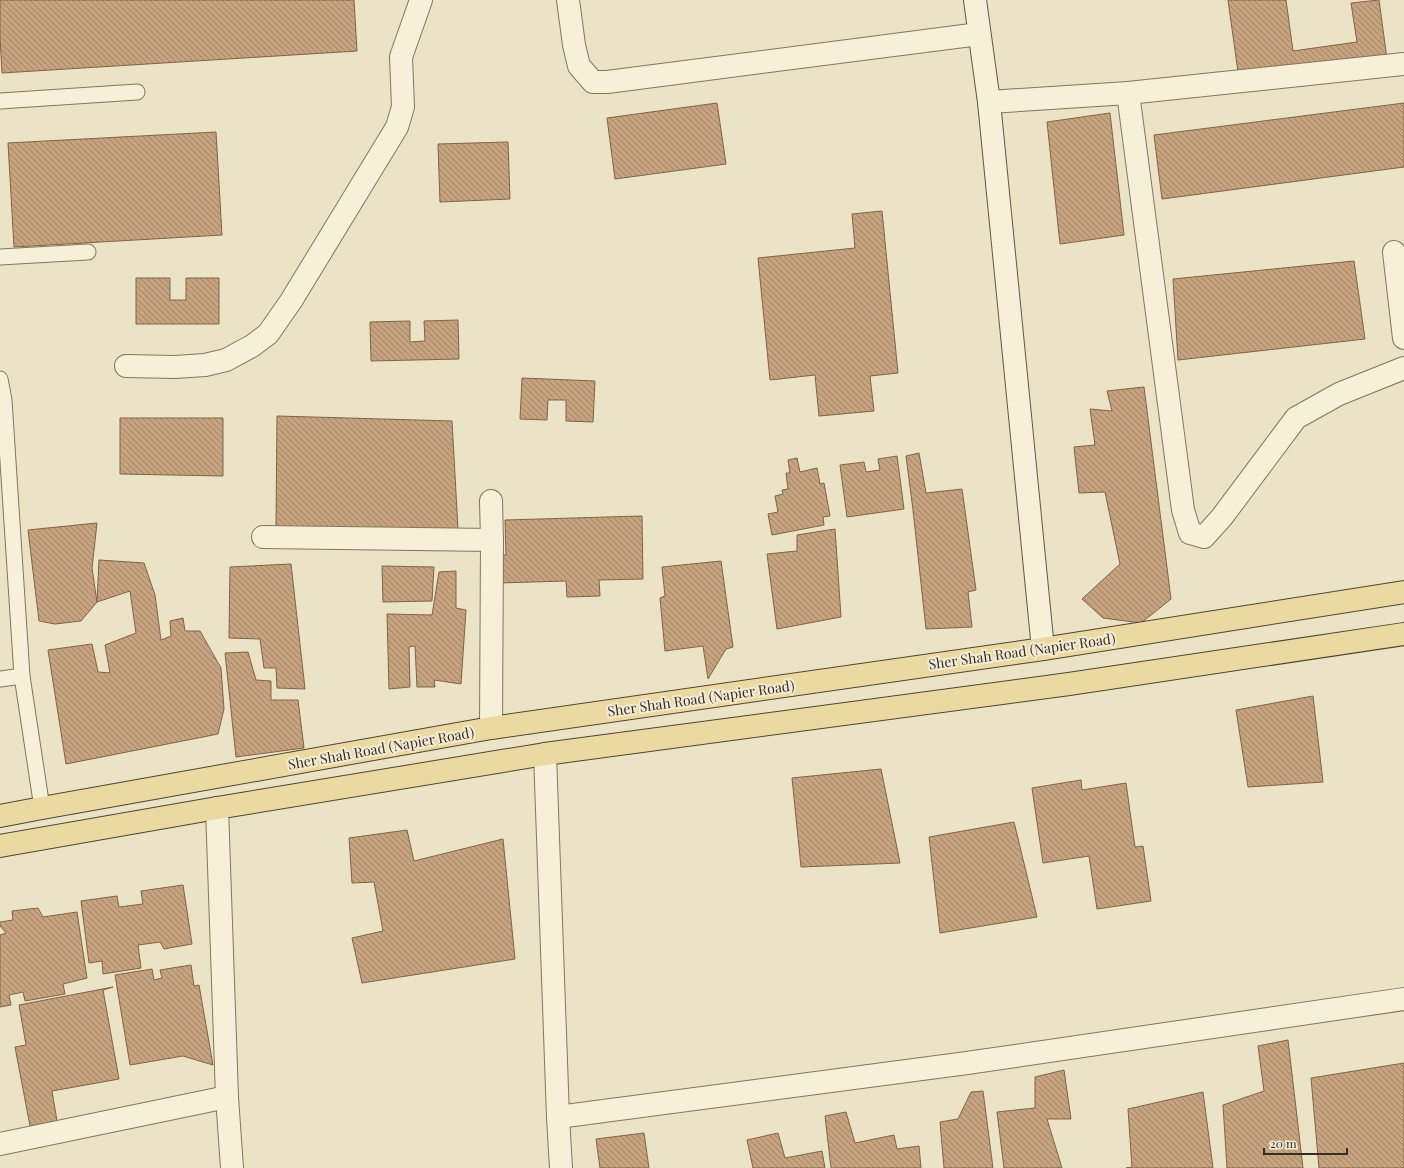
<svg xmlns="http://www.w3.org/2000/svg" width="1404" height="1168" viewBox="0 0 1404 1168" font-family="'Playfair Display',serif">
  <defs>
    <pattern id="building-back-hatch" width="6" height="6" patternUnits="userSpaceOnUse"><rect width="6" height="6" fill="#c6a27f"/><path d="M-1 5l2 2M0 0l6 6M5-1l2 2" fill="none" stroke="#a28468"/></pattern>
  </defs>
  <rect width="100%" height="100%" fill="#eae3c6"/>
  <g fill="url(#building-back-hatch)" stroke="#816245">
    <path d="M0 0H354L357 51 2 73 0 37Z"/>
    <path d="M1228 0H1286L1293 51 1357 42 1351 3 1379 0 1387 59 1239 79Z"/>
    <path d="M717 103 726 164 615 179 607 118Z"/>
    <path d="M1404 103V167L1162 199 1154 135Z"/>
    <path d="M1110 113 1124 235 1060 244 1047 122Z"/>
    <path d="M216 132 222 235 14 247 8 143Z"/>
    <path d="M508 142 510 199 440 202 438 144Z"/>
    <path d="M882 211 898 373 870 376 874 411 819 416 815 375 770 380 758 258 855 248 852 214Z"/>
    <path d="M1354 261 1365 339 1178 360 1173 279Z"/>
    <path d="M136 278H170V300H186V278H219V324H136Z"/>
    <path d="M458 320 459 359 371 361 370 322 410 321V342L425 341 424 321Z"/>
    <path d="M522 378 595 381 593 422 566 421V400H548L547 420 520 419Z"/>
    <path d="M1144 387 1171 599 1141 623 1103 618 1082 599 1120 564 1105 492 1079 493 1074 447 1095 445 1090 409 1112 411 1107 391Z"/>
    <path d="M277 416 452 421 458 529 276 528Z"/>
    <path d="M120 418H223V476L120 474Z"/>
    <path d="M919 453 926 493 962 489 976 590 968 592 972 627 926 629 913 510 906 456Z"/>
    <path d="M897 456 904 509 847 517 840 465 864 462 866 472 880 470 878 459Z"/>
    <path d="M797 458 800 472 817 468 820 484 824 483 830 516 823 517 824 525 772 535 768 514 778 512 775 496 783 494 782 490 788 489 786 473H790L788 460Z"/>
    <path d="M642 516 643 579 599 580 600 596 567 597 566 581 499 583V555H506L505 520Z"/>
    <path d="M97 523 92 568 97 602 81 621 55 624 39 621 28 530Z"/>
    <path d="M835 529 841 617 777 629 767 554 797 551V535Z"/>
    <path d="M99 560 144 563 155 595 161 640 171 636 170 621 183 618 185 631H200L221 668 224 709 218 734 66 764 48 650 92 644 98 672 110 673 105 645 136 633 130 591 97 602Z"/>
    <path d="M721 561 733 647 726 649 708 679 703 646 665 651 660 598 665 596 662 567Z"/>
    <path d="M291 564 305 689 277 688 276 668H264L260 639 229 638 230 567Z"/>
    <path d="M382 566 434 567 432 601 383 602Z"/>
    <path d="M456 571V608L466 610 461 684 434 680 435 687H417L415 646 409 647 410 687 389 689 387 614 432 615 439 572Z"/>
    <path d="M248 652 256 680 271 681V700H298L304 748 236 757 225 653Z"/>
    <path d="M1313 696 1323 782 1248 787 1236 710Z"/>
    <path d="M881 769 900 863 801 867 792 778Z"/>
    <path d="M1081 780 1082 790 1126 783 1135 847 1143 846 1151 901 1097 909 1089 856 1043 863 1032 788Z"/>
    <path d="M1014 822 1037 917 940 933 929 837Z"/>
    <path d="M407 830 414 861 503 839 515 959 362 983 352 938 383 931 374 882 352 883 349 838Z"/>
    <path d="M183 885 192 944 164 949 160 942 138 945 141 968 103 974 102 961 89 963 81 901 117 896 119 907 143 904 141 891Z"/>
    <path d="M38 908 43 917 77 912 87 978 63 984 65 994 25 1001 23 992 9 995 11 1005 0 1007V935L6 933 0 926V922L13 920 12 911Z"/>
    <path d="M191 965 194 986 199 985 213 1065 183 1056 130 1065 115 975 152 969 154 980 162 978 160 970Z"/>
    <path d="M113 987 103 990 119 1079 52 1091 57 1121 30 1126 15 1047 26 1045 19 1005Z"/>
    <path d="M1288 1040 1303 1168H1227L1223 1105 1264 1091 1258 1046Z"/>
    <path d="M1404 1063V1168H1319L1311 1078Z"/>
    <path d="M1064 1070 1071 1119H1047L1062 1168H1004L997 1112 1035 1108V1077Z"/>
    <path d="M983 1091 993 1168H944L940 1122 958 1119 971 1092Z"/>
    <path d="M1203 1092 1213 1168H1126L1132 1167 1128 1109Z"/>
    <path d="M846 1112 855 1143 894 1135 897 1149 919 1146 921 1168H831L825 1116Z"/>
    <path d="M644 1133 649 1168H600L596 1139Z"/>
    <path d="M778 1133 785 1158 822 1151 825 1168H753L747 1140Z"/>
  </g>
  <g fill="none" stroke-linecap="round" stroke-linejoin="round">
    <g stroke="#84755d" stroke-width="17">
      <g id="lane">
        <path d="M0 101 137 92"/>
        <path d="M0 257 88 252"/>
        <path d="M0 379 4 400 22 676 42 808"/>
        <path d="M0 679 22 676"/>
      </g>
    </g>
    <g stroke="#84755d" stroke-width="24">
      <g id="street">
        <path d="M568 0 574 45 579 66 593 82H607L979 34"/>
        <path d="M1128 93 1183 510 1190 533 1204 537 1222 517 1296 418 1339 394 1404 368"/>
        <path d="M989 102 1128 93 1404 64"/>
        <path d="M1394 252 1404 338"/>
        <path d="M126 366 175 367 205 365 226 360 252 346 268 334 291 301 397 127 403 107 401 57 421 0"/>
        <path d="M491 501 492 540 491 728"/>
        <path d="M263 537 492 540"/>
        <path d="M545 754 558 1117 561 1168"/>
        <path d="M217 808 227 1097 232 1168"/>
        <path d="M558 1117 967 1063 1404 999"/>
        <path d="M0 1144 227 1097"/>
      </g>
    </g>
    <g stroke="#665640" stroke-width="24">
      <path id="secondary" d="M975 0 989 102 1043 649"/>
    </g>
    <g stroke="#524331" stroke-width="24">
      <g id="primary">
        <path d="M0 816 42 808 491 728 1043 649 1404 592"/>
        <path d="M0 846 217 808 545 754 1069 684 1404 634"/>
      </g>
    </g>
    <use href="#lane" stroke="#f6f0d8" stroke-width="15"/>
    <use href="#street" stroke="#f6f0d8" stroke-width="22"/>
    <use href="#secondary" stroke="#f6f0d8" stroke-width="22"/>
    <use href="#primary" stroke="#eadaa1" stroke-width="22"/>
  </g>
  <g text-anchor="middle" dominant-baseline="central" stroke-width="4" stroke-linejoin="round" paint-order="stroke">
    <g font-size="14" fill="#362c20" stroke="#f3ecd5">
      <text transform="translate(1022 651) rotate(-8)">Sher Shah Road (Napier Road)</text>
      <text transform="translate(701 698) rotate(-8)">Sher Shah Road (Napier Road)</text>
      <text transform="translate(381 748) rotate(-10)">Sher Shah Road (Napier Road)</text>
    </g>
  </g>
  <path d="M1264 1148v6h83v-6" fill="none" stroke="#362c20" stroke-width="2"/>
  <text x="1270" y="1148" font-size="12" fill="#362c20" stroke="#f3ecd5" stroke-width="3" paint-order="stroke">20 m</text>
</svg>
